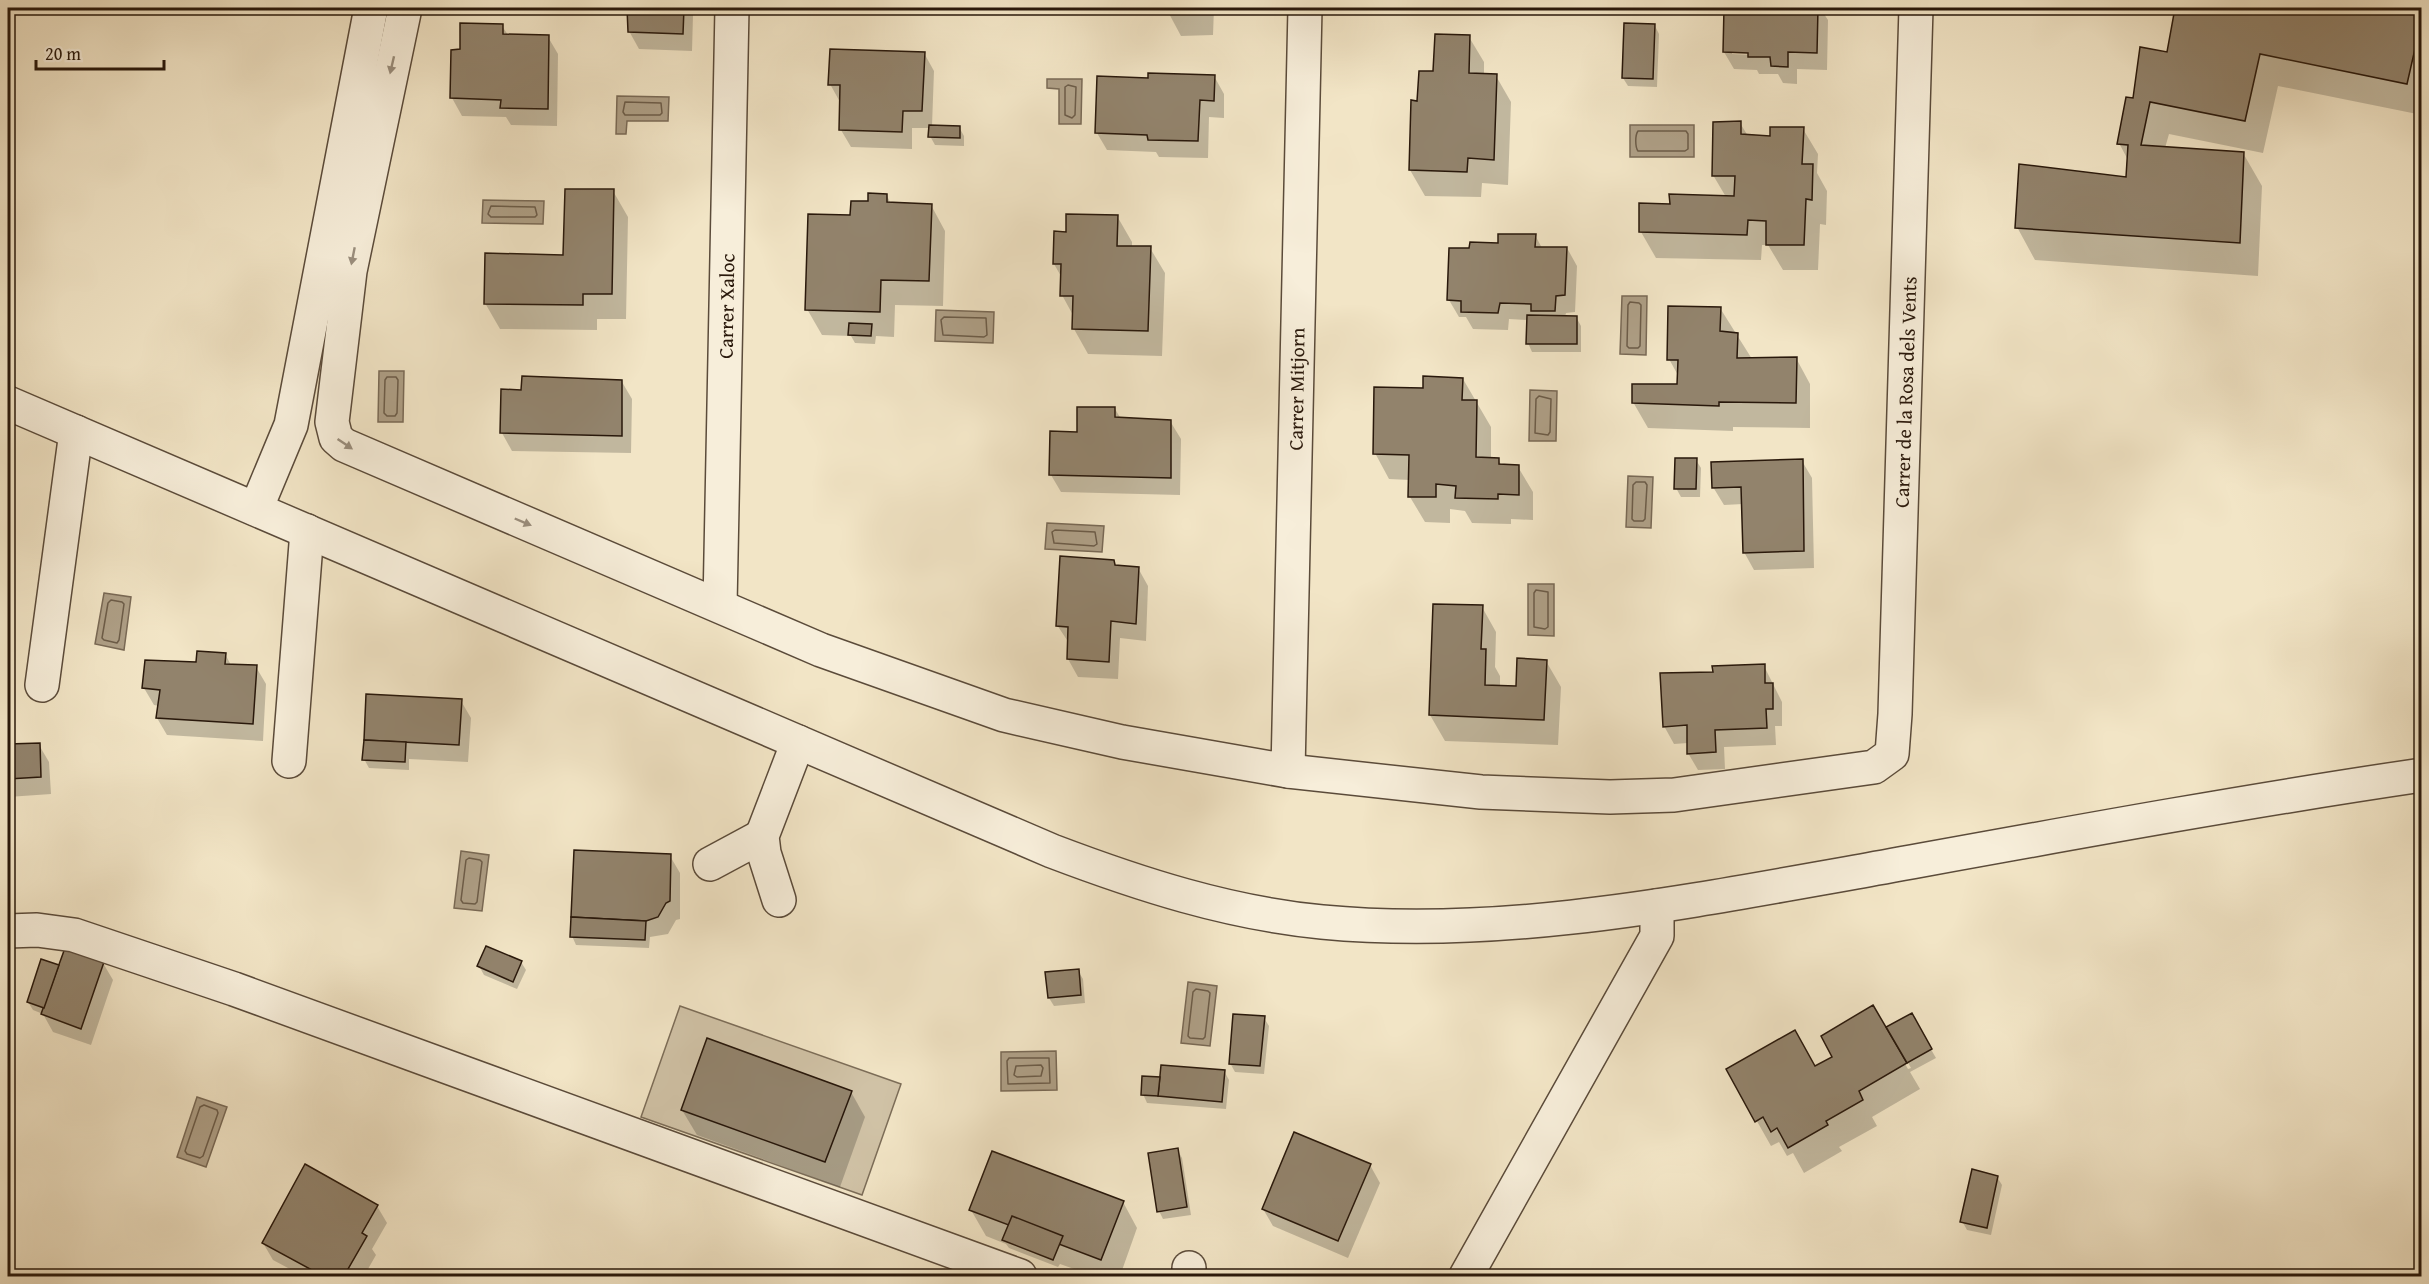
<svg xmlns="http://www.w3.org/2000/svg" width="2429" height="1284" viewBox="0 0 2429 1284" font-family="'Gentium Book Plus',serif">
  <rect width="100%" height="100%" fill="#f2e5c6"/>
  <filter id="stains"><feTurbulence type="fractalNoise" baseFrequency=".00333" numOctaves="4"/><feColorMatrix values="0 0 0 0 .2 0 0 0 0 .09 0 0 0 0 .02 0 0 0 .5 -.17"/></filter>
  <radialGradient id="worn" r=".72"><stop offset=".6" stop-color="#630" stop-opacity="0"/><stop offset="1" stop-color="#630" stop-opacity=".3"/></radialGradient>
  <path fill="#d0c2a6" stroke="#7c6d58" stroke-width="1.5" d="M680 1006 901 1084 862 1195 641 1117Z"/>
  <g fill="#ae9f86" stroke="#796955" stroke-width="1.5">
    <path d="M1047 79H1082L1081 124H1059V89L1047 88Z"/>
    <path d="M617 96 669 97 668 121H627L626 134H616Z"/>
    <rect x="1630" y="125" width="64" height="32"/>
    <path d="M483 200 544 201 543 224 482 223Z"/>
    <path d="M1622 296H1647L1646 355 1620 354Z"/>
    <path d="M936 310 994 312 993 343 935 341Z"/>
    <path d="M379 371H404L403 422H378Z"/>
    <path d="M1530 390 1557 391 1556 441H1529Z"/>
    <path d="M1628 476 1653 477 1651 528 1626 527Z"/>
    <path d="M1047 523 1104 526 1102 552 1045 549Z"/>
    <path d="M1528 584H1554V636L1528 635Z"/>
    <path d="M104 593 131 597 124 650 95 644Z"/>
    <path d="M461 851 489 855 482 911 454 908Z"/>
    <path d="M1188 982 1217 986 1210 1046 1181 1043Z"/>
    <path d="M1056 1051 1057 1090 1001 1091V1052Z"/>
    <path d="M197 1097 227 1107 206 1167 177 1157Z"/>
  </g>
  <g fill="#0003" fill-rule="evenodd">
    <path d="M629 8H689L693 15 692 51 639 49 629 31Z"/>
    <path d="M1166 8H1214L1213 35 1181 36Z"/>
    <path d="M1726 8H1820L1828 20 1827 70 1797 69V84L1783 83 1778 74H1759L1757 70 1734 69 1724 52ZM1732 51 1756 52V55L1732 54Z"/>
    <path d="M2177 8H2414L2422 9V115L2278 86 2263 153 2169 134 2165 148 2243 153 2262 186 2258 276 2035 260 2017 227 2127 178 2128 160 2119 143 2134 100 2168 54Z"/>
    <path d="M502 26 508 35 548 37 558 54 557 126 511 125 506 117 462 116 452 98 453 51 461 50Z"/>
    <path d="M1655 26 1659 34 1657 87 1628 86 1623 78Z"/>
    <path d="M1469 37 1484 62V75L1496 76 1511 102 1508 185 1482 183 1481 197 1425 196 1410 170 1413 102H1419L1435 73Z"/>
    <path d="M924 53 934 71 932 126 959 127 964 136V146L935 145 930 136V128H912V149L851 147 841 130 840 102 830 84Z"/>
    <path d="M1214 76 1224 94V118L1209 117 1208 158 1159 157 1156 152 1107 150 1097 133 1150 80Z"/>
    <path d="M1740 123 1748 136 1771 138 1803 129 1818 154 1817 173 1827 191 1826 225 1820 224 1818 270H1783L1768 245H1762L1761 260 1656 258 1641 232 1672 205 1726 197 1713 175Z"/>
    <path d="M613 191 628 217 626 319H597V330L500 329 485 303 565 256Z"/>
    <path d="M887 196 891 204 931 205 945 231 943 306 895 305 894 337 876 336 875 344 855 343 851 336 822 335 807 309 852 217 869 203Z"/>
    <path d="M1117 216 1132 242V247L1150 248 1165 273 1162 356 1088 354 1074 329V317L1062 295V278L1054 264 1067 233Z"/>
    <path d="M1535 235 1542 248H1567L1577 266 1575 312 1566 313 1565 317H1576L1581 326V352H1532L1528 343V320L1509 319 1508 330 1473 329 1466 317H1459L1449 300 1471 249 1499 245Z"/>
    <path d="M1720 308 1752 359 1796 358 1810 384V428L1733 427V431L1648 428 1633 402 1679 386V377L1669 359Z"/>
    <path d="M1463 379 1491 427V459H1498L1502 466 1518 467 1533 492V520L1511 519V524L1472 523 1465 511 1450 509V523L1425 522 1410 497V480L1389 479 1375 453 1424 389Z"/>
    <path d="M622 382 632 399 631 453 512 451 502 433V391L523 392Z"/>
    <path d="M1115 409 1121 419 1170 421 1181 439 1180 495 1061 492 1051 475 1079 433Z"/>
    <path d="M1696 460 1701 468 1700 497H1681L1676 488Z"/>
    <path d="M1802 461 1812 478 1814 568 1754 570 1744 552 1743 504 1724 505 1713 487Z"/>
    <path d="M1114 561 1117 567 1138 568 1148 586 1146 641 1120 638 1118 679 1078 677 1068 659 1069 643 1057 625Z"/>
    <path d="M1482 607 1496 632 1495 667 1500 676V687L1517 688 1546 661 1561 687 1558 745 1445 741 1430 715Z"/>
    <path d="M225 654 231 665 256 667 266 684 263 741 167 735 157 718 159 706 154 705 144 688 198 663Z"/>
    <path d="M1764 666 1782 702V726H1775L1776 745 1724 747 1725 769 1698 770 1688 753V743L1674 744 1664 726 1714 673Z"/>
    <path d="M461 701 471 718 468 762 409 759V770L369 768 364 759Z"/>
    <path d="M8 745H39L49 762 51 794 8 797Z"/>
    <path d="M670 856 680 873V919L676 920 668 934 650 937 649 948 576 945 572 936Z"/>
    <path d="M521 962 526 970 517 989 484 975 479 966Z"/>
    <path d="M103 963 113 980 91 1045 53 1032 43 1014 33 1010 28 1002 58 966Z"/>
    <path d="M1078 971 1083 979 1085 1003 1054 1006 1049 998Z"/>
    <path d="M1873 1007 1908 1069 1911 1068 1888 1028 1911 1015 1936 1058 1910 1072 1920 1089 1872 1117 1877 1126 1839 1147 1842 1151 1804 1173 1793 1153 1787 1156 1779 1142 1771 1146 1728 1070 1815 1068 1835 1057Z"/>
    <path d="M1264 1018 1269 1026 1264 1074 1235 1072 1230 1063Z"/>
    <path d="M1224 1071 1229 1080 1226 1109 1147 1103 1143 1094 1161 1079Z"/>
    <path d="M851 1092 865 1117 840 1187 697 1135 682 1110Z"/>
    <path d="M1177 1149 1182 1158 1191 1215 1163 1219 1159 1211Z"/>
    <path d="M1370 1165 1380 1183 1348 1258 1273 1226 1263 1209Z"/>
    <path d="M1997 1177 2002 1185 1991 1235 1967 1230 1962 1221Z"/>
    <path d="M1123 1202 1137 1228 1120 1276H1094L1060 1264 1058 1267 1009 1248 1006 1244 986 1236 971 1210Z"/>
    <path d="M377 1206 387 1223 372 1249 376 1255 364 1276H303L273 1260 263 1243Z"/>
    <path d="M8 1209 14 1218 8 1237Z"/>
  </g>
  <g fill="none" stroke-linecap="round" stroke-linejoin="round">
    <g stroke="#6c5c48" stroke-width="1.5">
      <path d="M1068 85 1076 87 1075 115 1072 118 1065 115V87Z"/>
      <path d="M625 102 661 103 662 113 660 115H625L623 112Z"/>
      <path d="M1638 131H1686L1688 134V149L1685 151H1638C1635 147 1635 135 1638 131Z"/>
      <path d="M491 206 535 207 537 215 535 217H491L488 214Z"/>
      <path d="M1630 302 1639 303 1641 305 1640 346 1638 348H1629L1627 346 1628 305Z"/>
      <path d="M944 317 986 318 987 335 984 337 943 335 941 320Z"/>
      <path d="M387 377H396L398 380 397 413 395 416H387L384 413 385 380Z"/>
      <path d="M1539 396 1551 399 1550 432 1548 435 1535 433 1536 399Z"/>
      <path d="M1636 482H1645L1647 485 1645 519 1643 521H1634L1632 519 1633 485Z"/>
      <path d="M1055 530 1095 532 1097 544 1094 546 1054 543 1052 532Z"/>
      <path d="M1536 590 1548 592V627L1545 629 1534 627V593Z"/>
      <path d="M111 600 122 602 124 604 119 640 117 643 104 640 102 638 108 603Z"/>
      <path d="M469 858 480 860 482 862 477 902 475 904 463 903 461 900 466 860Z"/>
      <path d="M1196 989 1208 991 1210 993 1205 1037 1203 1039 1190 1038 1188 1036 1193 992Z"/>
      <path d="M1009 1058H1049L1050 1083 1008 1084 1007 1061Z"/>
      <path d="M1041 1065 1043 1068 1041 1076 1017 1077 1014 1075 1016 1066Z"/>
      <path d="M204 1105 217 1110 218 1113 203 1156 200 1158 187 1154 185 1151 200 1107Z"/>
    </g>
  </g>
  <g fill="#92836c" stroke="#29180b" stroke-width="1.5">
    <path d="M627 8H684L683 34 628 32Z"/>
    <rect x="1165" y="8" width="34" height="2"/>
    <path d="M1724 8H1818L1817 53 1788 52V67L1771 66 1770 57H1748V53L1723 52Z"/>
    <path d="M2175 8H2420L2422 18 2407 84 2260 54 2245 121 2150 102 2141 145 2244 152 2240 243 2015 228 2019 164 2126 177 2128 145 2117 144 2126 97 2133 98 2140 47 2167 52Z"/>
    <path d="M460 23 503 24V34L549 35 548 109 500 108 501 100 450 98 451 50 460 49Z"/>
    <path d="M1624 23 1655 24 1653 79 1622 78Z"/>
    <path d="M1435 34 1470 35 1469 73 1497 74 1494 160 1468 158 1467 172 1409 170 1411 100 1417 101 1419 71H1433Z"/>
    <path d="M830 49 925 52 922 111H903L902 132 839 130 840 85H828Z"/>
    <path d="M1148 73 1215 75 1214 101 1200 100 1198 141 1148 140 1147 135 1095 133 1097 76 1148 78Z"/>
    <path d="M1741 121V134L1770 136V127H1804L1802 164H1813L1812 200 1806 199 1804 245H1766V221L1748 220 1747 235 1639 232V203L1670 204 1669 194 1734 196 1735 176H1712L1713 122Z"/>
    <path d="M929 125 960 126V138L928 137Z"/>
    <path d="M565 189H614L612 294H583V305L484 304 485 253 563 255Z"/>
    <path d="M868 193 887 194V202L932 204 929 281 881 280 880 312 805 310 808 214 850 215 851 201H868Z"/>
    <path d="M1066 214 1118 215 1117 246H1151L1148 331 1072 329 1073 296H1060L1061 264H1053L1054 231 1066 232Z"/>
    <path d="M1498 234H1536L1535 247H1567L1565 295 1556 296 1555 311H1531V304L1500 303 1498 313 1461 312V301L1447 300 1449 248H1469L1470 242 1498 243Z"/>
    <path d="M1668 306 1721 307 1720 331 1738 333 1737 358 1797 357 1796 403 1719 402V406L1632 403V384H1677L1678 360H1667Z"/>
    <path d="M1527 315 1577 316V344H1526Z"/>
    <path d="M849 323 872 324 871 336 848 335Z"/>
    <path d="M522 376 622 380V436L500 433 501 389 521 390Z"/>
    <path d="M1423 376 1463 378 1462 400H1477L1476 457 1499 458V464L1519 465V495L1498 494V499L1455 498 1456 486 1436 484V497H1408L1409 455 1373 454 1374 387 1423 388Z"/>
    <path d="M1077 407H1115V417L1171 420V478L1049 475 1050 431 1077 432Z"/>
    <path d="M1675 458H1697L1696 489H1674Z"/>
    <path d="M1803 459 1804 551 1743 553 1741 487 1712 488 1711 462Z"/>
    <path d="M1060 556 1114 560 1115 565 1139 567 1136 624 1111 621 1109 662 1067 659 1068 627 1056 626Z"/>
    <path d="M1433 604 1483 605 1481 649H1486L1485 685 1516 686 1517 658 1547 660 1544 720 1429 715Z"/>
    <path d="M197 651 226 653 225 664 257 665 253 724 156 718 160 690 142 688 145 660 196 662Z"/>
    <path d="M1765 664V683H1773V709H1766L1767 728 1715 730 1716 752 1687 754V725L1663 727 1660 673 1713 672 1712 666Z"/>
    <path d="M366 694 462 699 459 745 364 740Z"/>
    <path d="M364 740 406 742 405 762 362 760Z"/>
    <path d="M40 743 41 777 8 779V744Z"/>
    <path d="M574 850 671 854 670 901 666 903 658 917 646 921 571 917Z"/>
    <path d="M571 917 646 921 645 940 570 937Z"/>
    <path d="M486 946 522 961 513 982 477 966Z"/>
    <path d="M65 948 104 962 81 1029 41 1014Z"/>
    <path d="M41 959 59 965 44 1008 27 1002Z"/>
    <path d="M1079 969 1081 995 1048 998 1045 972Z"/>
    <path d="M1873 1005 1907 1063 1859 1091 1863 1100 1826 1121 1828 1125 1788 1148 1777 1128 1771 1132 1763 1117 1755 1122 1726 1069 1795 1030 1815 1066 1832 1057 1821 1036Z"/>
    <path d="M1912 1013 1932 1049 1907 1063 1886 1027Z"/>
    <path d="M1233 1014 1265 1016 1260 1066 1229 1064Z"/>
    <path d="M707 1038 852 1091 825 1162 681 1110Z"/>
    <path d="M1161 1065 1225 1070 1222 1102 1158 1096Z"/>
    <path d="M1142 1076 1160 1077 1158 1096 1141 1095Z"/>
    <path d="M1294 1132 1371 1164 1338 1241 1262 1209Z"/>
    <path d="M1178 1148 1187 1207 1157 1212 1148 1153Z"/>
    <path d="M992 1151 1124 1201 1101 1260 969 1210Z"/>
    <path d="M305 1164 378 1205 362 1233 367 1236 344 1276H323L262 1243Z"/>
    <path d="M1972 1169 1998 1176 1987 1228 1960 1222Z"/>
    <path d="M1012 1216 1063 1236 1053 1260 1002 1240Z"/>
    <path d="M2010 1270 2022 1272 2021 1276H2008Z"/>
  </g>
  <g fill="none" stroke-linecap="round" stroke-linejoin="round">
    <g stroke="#5b4b3a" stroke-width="36">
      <g id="minor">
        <path d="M405 8 350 271 332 422 336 438 344 445 821 650 1004 715 1122 742 1288 771 1481 792 1610 797 1674 795 1874 767 1892 754 1895 714 1916 8"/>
        <path d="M8 403 1052 851C1139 884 1228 913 1322 922 1500 939 1681 903 1856 872 2044 838 2232 803 2422 775"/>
        <path d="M256 509 291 425 371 8"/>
        <path d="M720 605 732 8"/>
        <path d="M42 685 76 432"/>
        <path d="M289 761 307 531"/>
        <path d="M1288 771 1305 8"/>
        <path d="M710 864 762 836"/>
        <path d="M779 900 764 853 762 836 798 742"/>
        <path d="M8 931 37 930 74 935 234 989 1020 1276"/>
        <path d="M1189 1276V1268"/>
        <path d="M1466 1276 1657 936V906"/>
      </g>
    </g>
    <use href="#minor" stroke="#f7eeda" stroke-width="33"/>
  </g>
  <defs><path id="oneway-solid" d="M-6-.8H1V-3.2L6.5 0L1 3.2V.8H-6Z" transform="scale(1.5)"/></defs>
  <g fill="#9a8e7d">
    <use href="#oneway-solid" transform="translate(392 65) rotate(103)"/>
    <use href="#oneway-solid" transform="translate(353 256) rotate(101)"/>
    <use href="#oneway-solid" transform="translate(345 444) rotate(34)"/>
    <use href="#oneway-solid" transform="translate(523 522) rotate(23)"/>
  </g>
  <g text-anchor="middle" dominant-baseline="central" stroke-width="4.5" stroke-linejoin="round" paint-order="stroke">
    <g font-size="20" fill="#29180b" stroke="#f7eeda">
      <text transform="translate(726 306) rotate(-89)">Carrer Xaloc</text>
      <text transform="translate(1296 389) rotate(-89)">Carrer Mitjorn</text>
      <text transform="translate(1905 392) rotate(-88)">Carrer de la Rosa dels Vents</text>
    </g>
  </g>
  <rect width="2429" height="1284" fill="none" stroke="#f2e5c6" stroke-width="30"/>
  <rect x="9" y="9" width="2411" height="1266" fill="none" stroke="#29180b" stroke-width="3"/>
  <rect x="15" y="15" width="2399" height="1254" fill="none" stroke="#29180b" stroke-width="1.5"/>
  <path d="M36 60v9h128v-9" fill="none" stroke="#29180b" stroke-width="3"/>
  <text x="45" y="60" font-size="18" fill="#29180b" stroke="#f7eeda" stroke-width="4.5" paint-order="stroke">20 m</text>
  <rect width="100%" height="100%" filter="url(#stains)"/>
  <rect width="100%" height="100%" fill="url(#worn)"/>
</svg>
